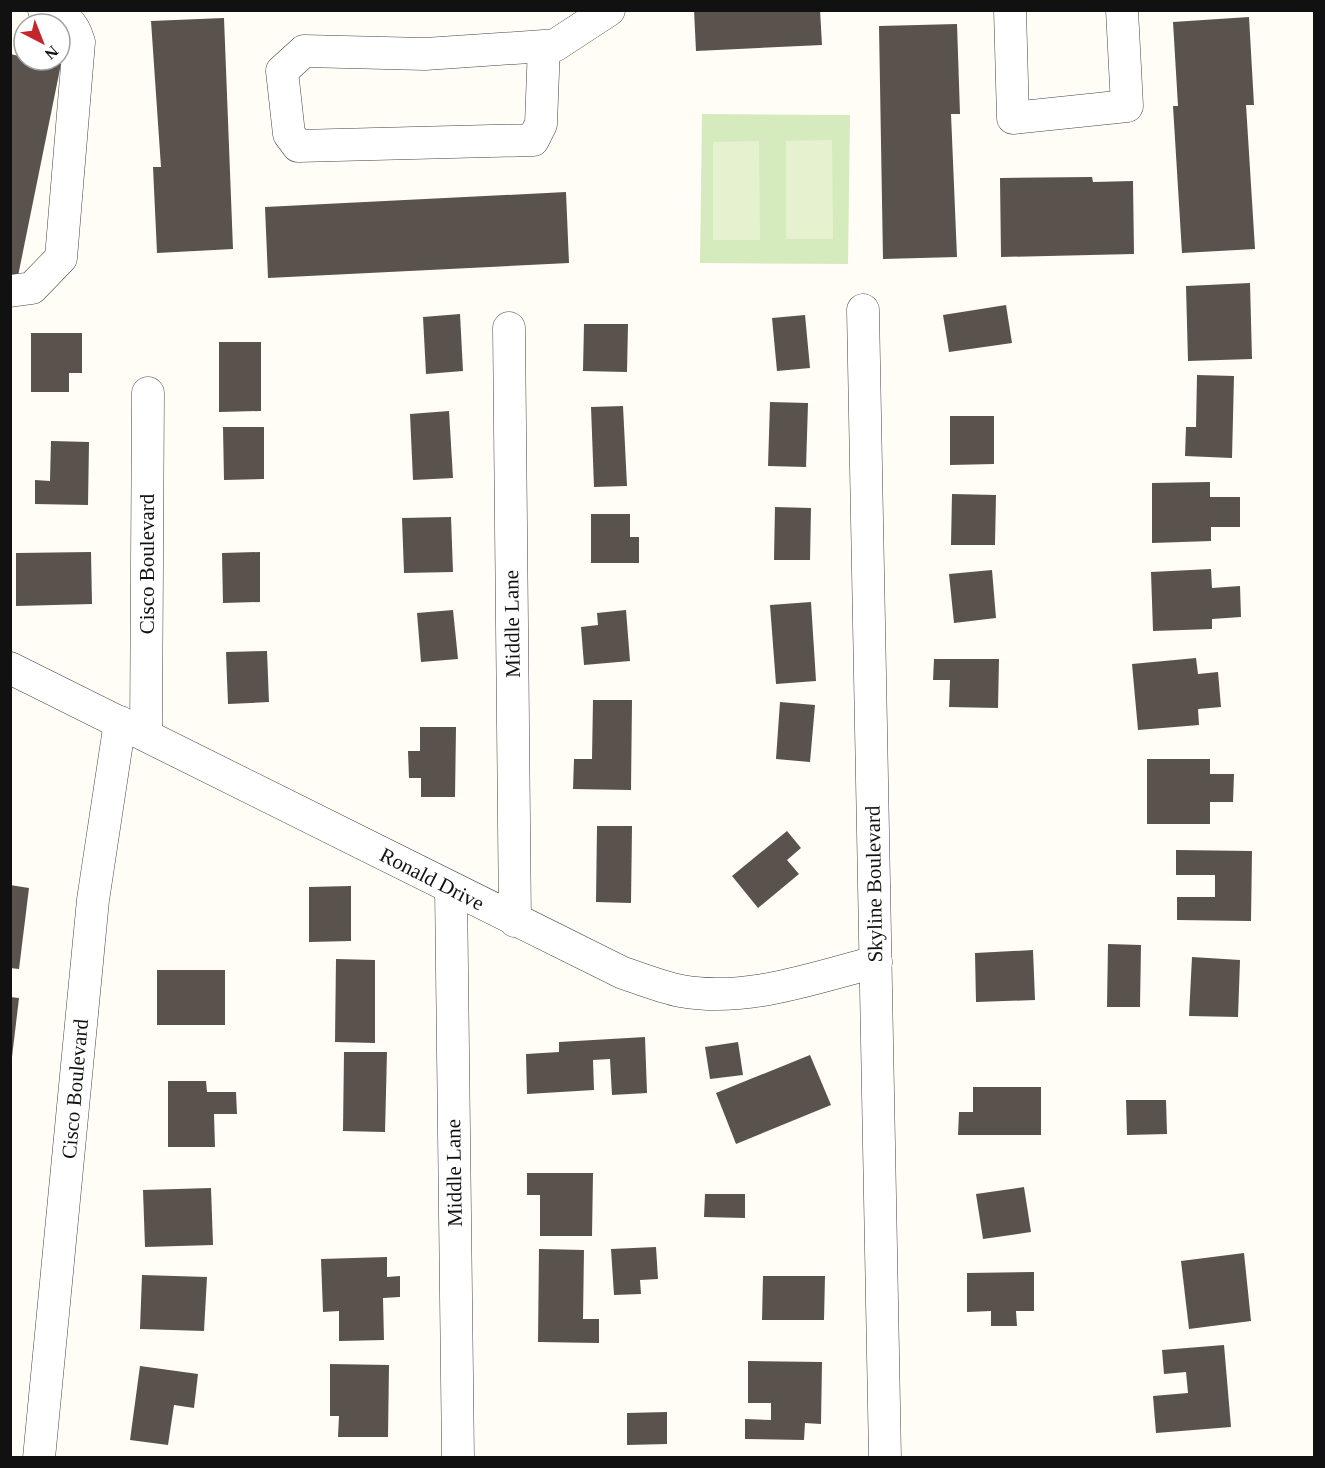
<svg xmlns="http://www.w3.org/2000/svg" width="1325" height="1468" viewBox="0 0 1325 1468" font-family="Georgia,serif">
  <rect width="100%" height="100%" fill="#fffdf5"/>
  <path fill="#d5ebbd" d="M702 114 850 115 848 264 700 263Z"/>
  <g fill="#e6f2cf">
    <path d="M832 140 833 239H786V141Z"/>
    <path d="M759 141 760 240H713V142Z"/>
  </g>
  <g fill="#5a524d">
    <path d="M694 10H820L822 45 696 51Z"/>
    <path d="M1249 17 1254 105H1246L1255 249 1182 253 1173 106H1178L1173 22Z"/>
    <path d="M224 18 233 249 157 253 153 167H161L151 21Z"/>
    <path d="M957 24 960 114H951L957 257 883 259 879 26Z"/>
    <path d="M10 54 24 57V60L61 64 17 281 10 280Z"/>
    <path d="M1092 177 1093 182 1133 181 1134 254 1001 257 1000 178Z"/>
    <path d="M566 192 569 263 268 278 265 207Z"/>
    <path d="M1250 283 1252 359 1188 361 1186 286Z"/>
    <path d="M1006 305 1012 343 949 352 943 315Z"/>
    <path d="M460 314 463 371 426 374 423 317Z"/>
    <path d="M805 315 810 368 777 371 772 318Z"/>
    <path d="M584 324H628L627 372 583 371Z"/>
    <path d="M31 333H82V373H69V392H31Z"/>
    <path d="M219 342H261V411L219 412Z"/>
    <path d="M1197 375 1234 376 1232 458 1185 456 1186 427H1196Z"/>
    <path d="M770 402 808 403 806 467 768 466Z"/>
    <path d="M623 406 627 486 594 487 591 407Z"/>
    <path d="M449 411 453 478 413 480 410 414Z"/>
    <path d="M950 416H994V464L950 465Z"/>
    <path d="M223 427H264V479L224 480Z"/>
    <path d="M51 441 89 442 88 505 35 504V480L50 481Z"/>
    <path d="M1210 482V497H1240V527H1211V541L1152 543V483Z"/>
    <path d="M952 494 996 495 995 545H951Z"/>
    <path d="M775 507 811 508 810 560H774Z"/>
    <path d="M591 514H630V537H639V563H591Z"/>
    <path d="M451 517 453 572 404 573 402 518Z"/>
    <path d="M91 552 92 604 16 606V553Z"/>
    <path d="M260 552V602L223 603 222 553Z"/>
    <path d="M1211 569 1212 588 1240 586 1241 617 1212 619V629L1153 631 1151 572Z"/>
    <path d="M992 570 996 618 954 623 949 574Z"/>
    <path d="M811 602 816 681 776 684 770 605Z"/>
    <path d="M453 610 458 659 421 662 417 613Z"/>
    <path d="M626 610 630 661 584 665 581 627 598 625 597 613Z"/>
    <path d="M267 651 269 702 228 704 226 652Z"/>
    <path d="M1196 658 1198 674 1218 672 1221 707 1198 709 1199 725 1138 730 1132 664Z"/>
    <path d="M934 659H999L998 708 949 707 950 680H933Z"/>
    <path d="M593 700H632L631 790 573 789 574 759H592Z"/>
    <path d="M780 702 815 705 810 762 776 759Z"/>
    <path d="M420 727H456L455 797H421V778H409L408 751H420Z"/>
    <path d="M1147 759H1210V774H1234L1233 802H1210V824H1147Z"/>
    <path d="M597 826H632L631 903 596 902Z"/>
    <path d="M787 831 801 848 787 860 799 874 758 908 732 876Z"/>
    <path d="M1176 850 1252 851 1251 921 1177 920V897H1215V875H1176Z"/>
    <path d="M10 885 29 888 19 969 10 968Z"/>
    <path d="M351 886V941L309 942V887Z"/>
    <path d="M1108 944 1141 945 1140 1007H1107Z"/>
    <path d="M1033 950 1035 1000 976 1002 975 953Z"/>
    <path d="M1192 957 1240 960 1238 1017 1189 1016Z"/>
    <path d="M336 959 375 960V1043L335 1042Z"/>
    <rect x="157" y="970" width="68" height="55"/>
    <path d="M10 997 19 998 12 1057H10Z"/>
    <path d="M645 1037 647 1093 612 1095 610 1059 593 1060 594 1090 527 1094 526 1054 559 1052V1042Z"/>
    <path d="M738 1042 743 1075 710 1079 705 1047Z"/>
    <path d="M344 1052H387L385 1132 343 1131Z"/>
    <path d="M810 1055 831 1105 736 1144 716 1093Z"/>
    <path d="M168 1081H206L207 1092H236L237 1114H214L215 1147H168Z"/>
    <path d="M973 1087H1041V1135H958L959 1112H973Z"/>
    <path d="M1126 1100H1166L1167 1134 1127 1135Z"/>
    <path d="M527 1173H593L592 1236H540V1195H527Z"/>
    <path d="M1024 1187 1031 1232 983 1239 976 1194Z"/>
    <path d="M211 1188 213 1245 145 1247 143 1190Z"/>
    <path d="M705 1194H745V1218L704 1217Z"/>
    <path d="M656 1247 658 1279 640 1280 641 1294 614 1295 611 1249Z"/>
    <path d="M539 1249 584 1250 583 1319H599V1343L538 1342Z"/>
    <path d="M1244 1253 1251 1321 1189 1329 1181 1261Z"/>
    <path d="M387 1257V1277L400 1276V1297L383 1298 384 1340 339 1341V1311L323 1312 321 1259Z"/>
    <path d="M1034 1272V1311H1016L1017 1326H991V1311L967 1312V1273Z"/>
    <path d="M142 1275 207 1277 204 1331 140 1329Z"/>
    <path d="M763 1276H825L824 1320H762Z"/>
    <path d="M1224 1345 1231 1427 1156 1433 1153 1396 1188 1393 1186 1372 1164 1374 1162 1350Z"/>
    <path d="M748 1361 822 1362 821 1424 805 1423 804 1440 745 1439V1419L771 1420V1403H748Z"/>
    <path d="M330 1364 389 1365 388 1437H338L339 1416H330Z"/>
    <path d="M140 1366 198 1374 194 1408 174 1405 168 1445 130 1440Z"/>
    <path d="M667 1412V1444L627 1445V1413Z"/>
  </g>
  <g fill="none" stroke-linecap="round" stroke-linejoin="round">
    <g stroke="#444" stroke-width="33">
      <g id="minor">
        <path d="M1010 10 1013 118 1127 106 1122 10"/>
        <path d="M544 46 541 124 533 140 298 146 289 134 282 71 304 51 425 54 544 46H554L609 10"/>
        <path d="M10 291 32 288 61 258 79 42C72 19 65 18 44 10"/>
        <path d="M863 310 885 1458"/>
        <path d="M509 328 515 921"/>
        <path d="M10 668 623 973C642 979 661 987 681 991 746 1003 813 978 876 962"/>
        <path d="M146 735 148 393"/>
        <path d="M451 888 458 1458"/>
        <path d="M39 1458 93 900 120 722"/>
      </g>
    </g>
    <use href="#minor" stroke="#fff" stroke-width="32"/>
  </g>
  <g text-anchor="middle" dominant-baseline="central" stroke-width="6" stroke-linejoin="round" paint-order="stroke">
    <g font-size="21" fill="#111" stroke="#fff">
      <text transform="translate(147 564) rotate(-90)">Cisco Boulevard</text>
      <text transform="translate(512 624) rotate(-91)">Middle Lane</text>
      <text transform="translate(432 879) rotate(27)">Ronald Drive</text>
      <text transform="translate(874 884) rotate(-91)">Skyline Boulevard</text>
      <text transform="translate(75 1089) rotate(-85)">Cisco Boulevard</text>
      <text transform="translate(454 1173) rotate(-91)">Middle Lane</text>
    </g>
  </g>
  <rect width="1325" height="1468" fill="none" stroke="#111111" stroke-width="24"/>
  <g transform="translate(42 42) rotate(138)"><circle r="28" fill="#ffffff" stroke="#a0a0a0" stroke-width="1.5"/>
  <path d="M0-4.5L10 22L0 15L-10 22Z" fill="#c4262e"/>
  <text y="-9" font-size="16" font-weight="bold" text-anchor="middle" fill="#111111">N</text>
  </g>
</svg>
